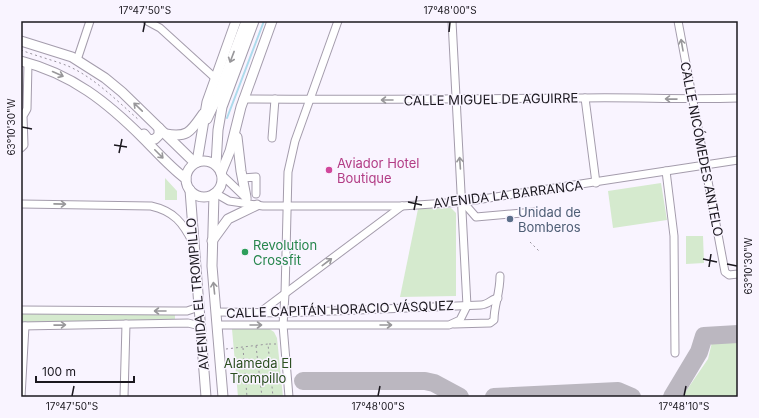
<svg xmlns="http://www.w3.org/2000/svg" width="759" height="418" viewBox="0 0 759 418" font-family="Inter,sans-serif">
  <rect width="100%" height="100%" fill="#f9f4ff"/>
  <g fill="#d5eace">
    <path d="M165 178 177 191V200H165Z"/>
    <path d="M661 183 667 220 613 228 608 191Z"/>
    <path d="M451 208 456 213V296L400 297 418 209Z"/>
    <path d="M686 236H703L704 263 686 264Z"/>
    <path d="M21 312 175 313V322H21Z"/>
    <path d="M268 328 274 332 277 338 283 397H238L232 329Z"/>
    <path d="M738 337V397H682L708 359 713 338Z"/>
  </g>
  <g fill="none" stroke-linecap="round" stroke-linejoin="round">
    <path stroke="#addbec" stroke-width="2" d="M227 118 264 21"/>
    <g stroke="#bbb7c0" stroke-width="18">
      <path d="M303 381H425L434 383 460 397"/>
      <path d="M494 397 618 391 632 397"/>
      <path d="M672 397 699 352 704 336 738 334"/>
    </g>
    <g stroke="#a49cac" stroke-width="9">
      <g id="minor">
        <path d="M147 21 160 28 215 78"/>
        <path d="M452 21 467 306"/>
        <path d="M678 21 725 272 729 275 738 274"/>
        <path d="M77 60 90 21"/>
        <path d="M585 98 596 183"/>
        <path d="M243 99C357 100 470 99 583 98 635 97 686 100 738 98"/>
        <path d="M272 138 275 99"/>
        <path d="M21 148 24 145 23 116 27 109 28 63"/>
        <path d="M666 171 674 236 675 353"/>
        <path d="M222 175 247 199"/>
        <path d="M242 178 256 177V194"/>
        <path d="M215 193 229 201 263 206H402L463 202 738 160"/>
        <path d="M463 202 476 217 534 212"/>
        <path d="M21 204 151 206C174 211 183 223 193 243"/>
        <path d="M21 310 175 311H187L199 307"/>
        <path d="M217 312 284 313 481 305C488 305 493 298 498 298"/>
        <path d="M259 313 402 206"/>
        <path d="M454 324 490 323 494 320C494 305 500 294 500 276"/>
        <path d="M217 325H449L460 320 467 306"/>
        <path d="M21 326 188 323 200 326"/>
        <path d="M21 397 25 326"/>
        <path d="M124 397 126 324"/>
        <path d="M289 397 283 325 285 294 288 172 295 141 338 21"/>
      </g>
    </g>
    <g stroke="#a49cac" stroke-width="11">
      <g id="major">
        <path d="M21 41 72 57 105 78 122 92 195 163"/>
        <path d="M21 61C72 74 107 102 144 139 157 152 170 167 186 179"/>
        <path d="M207 119 216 100 246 21"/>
        <path d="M144 134 149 140 155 139 159 135V128"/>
        <path d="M166 134C188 138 191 131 203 114"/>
        <path d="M237 137 241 171 246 197"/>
        <circle cx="204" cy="179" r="18"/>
        <path d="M197 162 207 102 236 21"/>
        <path d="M216 165 218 130 222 107 254 21"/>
        <path d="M221 173 230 151 241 107 272 21"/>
        <path d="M190 190 206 397"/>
        <path d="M214 194 212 266 223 397"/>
        <path d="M212 241 228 219 257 205"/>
      </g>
    </g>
    <g stroke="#97929c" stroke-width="1" stroke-dasharray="2 3" stroke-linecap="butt">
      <path d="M21 50C36 56 53 60 68 66 95 78 117 101 139 120"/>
      <path d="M530 242 539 251"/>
      <path d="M269 344H278"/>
      <path d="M256 346 262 397"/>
      <path d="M243 348 247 397"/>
      <path d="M226 349 268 344 273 397"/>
    </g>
    <use href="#minor" stroke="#fff" stroke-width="7"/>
    <use href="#major" stroke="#fff" stroke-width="9"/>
  </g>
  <defs><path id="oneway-shaft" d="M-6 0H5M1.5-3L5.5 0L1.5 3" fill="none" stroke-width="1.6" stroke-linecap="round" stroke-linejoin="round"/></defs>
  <g stroke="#98979a">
    <use href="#oneway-shaft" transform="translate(682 45) rotate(-100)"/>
    <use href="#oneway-shaft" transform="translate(232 57) rotate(111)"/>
    <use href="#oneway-shaft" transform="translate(58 74) rotate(24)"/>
    <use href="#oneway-shaft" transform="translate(671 99) rotate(-179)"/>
    <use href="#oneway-shaft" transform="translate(387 100) rotate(-180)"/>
    <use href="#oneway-shaft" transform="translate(138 107) rotate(-136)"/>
    <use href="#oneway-shaft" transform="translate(159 154) rotate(45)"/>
    <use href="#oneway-shaft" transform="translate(460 163) rotate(-94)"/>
    <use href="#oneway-shaft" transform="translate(60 204) rotate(1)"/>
    <use href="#oneway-shaft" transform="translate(327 262) rotate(-37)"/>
    <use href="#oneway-shaft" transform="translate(214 288) rotate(-96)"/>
    <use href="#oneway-shaft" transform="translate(160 311) rotate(-180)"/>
    <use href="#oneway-shaft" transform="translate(60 325) rotate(-1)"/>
    <use href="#oneway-shaft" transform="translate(256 325)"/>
    <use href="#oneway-shaft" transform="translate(386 325)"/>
  </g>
  <path fill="none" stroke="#1b181f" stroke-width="1.5" d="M143 32 145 22M449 32 450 22M22 127 32 129M114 145 127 147M119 153 122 139M408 202 422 205M414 210 417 196M703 259 717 262M727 264 737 266M709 267 711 254M72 396 74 386M378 396 380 386M684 396 686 386"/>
  <circle fill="#d1479c" stroke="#f9f4ff" stroke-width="1.5" cx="329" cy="170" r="4"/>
  <circle fill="#5c6f8a" stroke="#f9f4ff" stroke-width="1.5" cx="510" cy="219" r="4"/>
  <circle fill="#2e9e5b" stroke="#f9f4ff" stroke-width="1.5" cx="245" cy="252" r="4"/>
  <g text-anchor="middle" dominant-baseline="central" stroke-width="3" stroke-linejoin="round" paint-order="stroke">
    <g font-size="13" fill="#1b181f" stroke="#f9f4ff">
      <text transform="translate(491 99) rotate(-1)">CALLE MIGUEL DE AGUIRRE</text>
      <text transform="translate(702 149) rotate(79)">CALLE NICÓMEDES ANTELO</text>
      <text transform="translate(508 194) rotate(-7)">AVENIDA LA BARRANCA</text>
      <text transform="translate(197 294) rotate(-95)">AVENIDA EL TROMPILLO</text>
      <text transform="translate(340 309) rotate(-2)">CALLE CAPITÁN HORACIO VÁSQUEZ</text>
    </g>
    <g font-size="13" fill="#b23c85" stroke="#f9f4ff" text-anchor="start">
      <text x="337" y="163">Aviador Hotel<tspan x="337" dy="15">Boutique</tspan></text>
    </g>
    <g font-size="13" fill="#4e5e75" stroke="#f9f4ff" text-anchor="start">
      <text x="518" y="212">Unidad de<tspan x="518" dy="15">Bomberos</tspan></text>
    </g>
    <g font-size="13" fill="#27864d" stroke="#f9f4ff" text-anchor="start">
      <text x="253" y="245">Revolution<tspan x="253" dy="15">Crossfit</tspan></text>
    </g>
    <g font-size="13" fill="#2d5022" stroke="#f9f4ff">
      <text x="258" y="363">Alameda El<tspan x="258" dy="15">Trompillo</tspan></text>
    </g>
  </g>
  <rect width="759" height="418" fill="none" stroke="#f9f4ff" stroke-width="44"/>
  <path d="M36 376v6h98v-6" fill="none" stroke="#1b181f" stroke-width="2"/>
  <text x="42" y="376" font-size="12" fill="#1b181f" stroke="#f9f4ff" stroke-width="3" paint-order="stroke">100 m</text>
  <rect x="22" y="22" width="715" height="374" fill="none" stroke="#1b181f" stroke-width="1.5"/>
  <g font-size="10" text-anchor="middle" fill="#1b181f">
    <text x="145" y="14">17°47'50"S</text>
    <text x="450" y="14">17°48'00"S</text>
    <text transform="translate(11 127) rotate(-90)" y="4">63°10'30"W</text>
    <text transform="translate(748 266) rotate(-90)" y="4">63°10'30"W</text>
    <text x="72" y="410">17°47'50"S</text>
    <text x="378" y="410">17°48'00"S</text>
    <text x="684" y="410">17°48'10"S</text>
  </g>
</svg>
